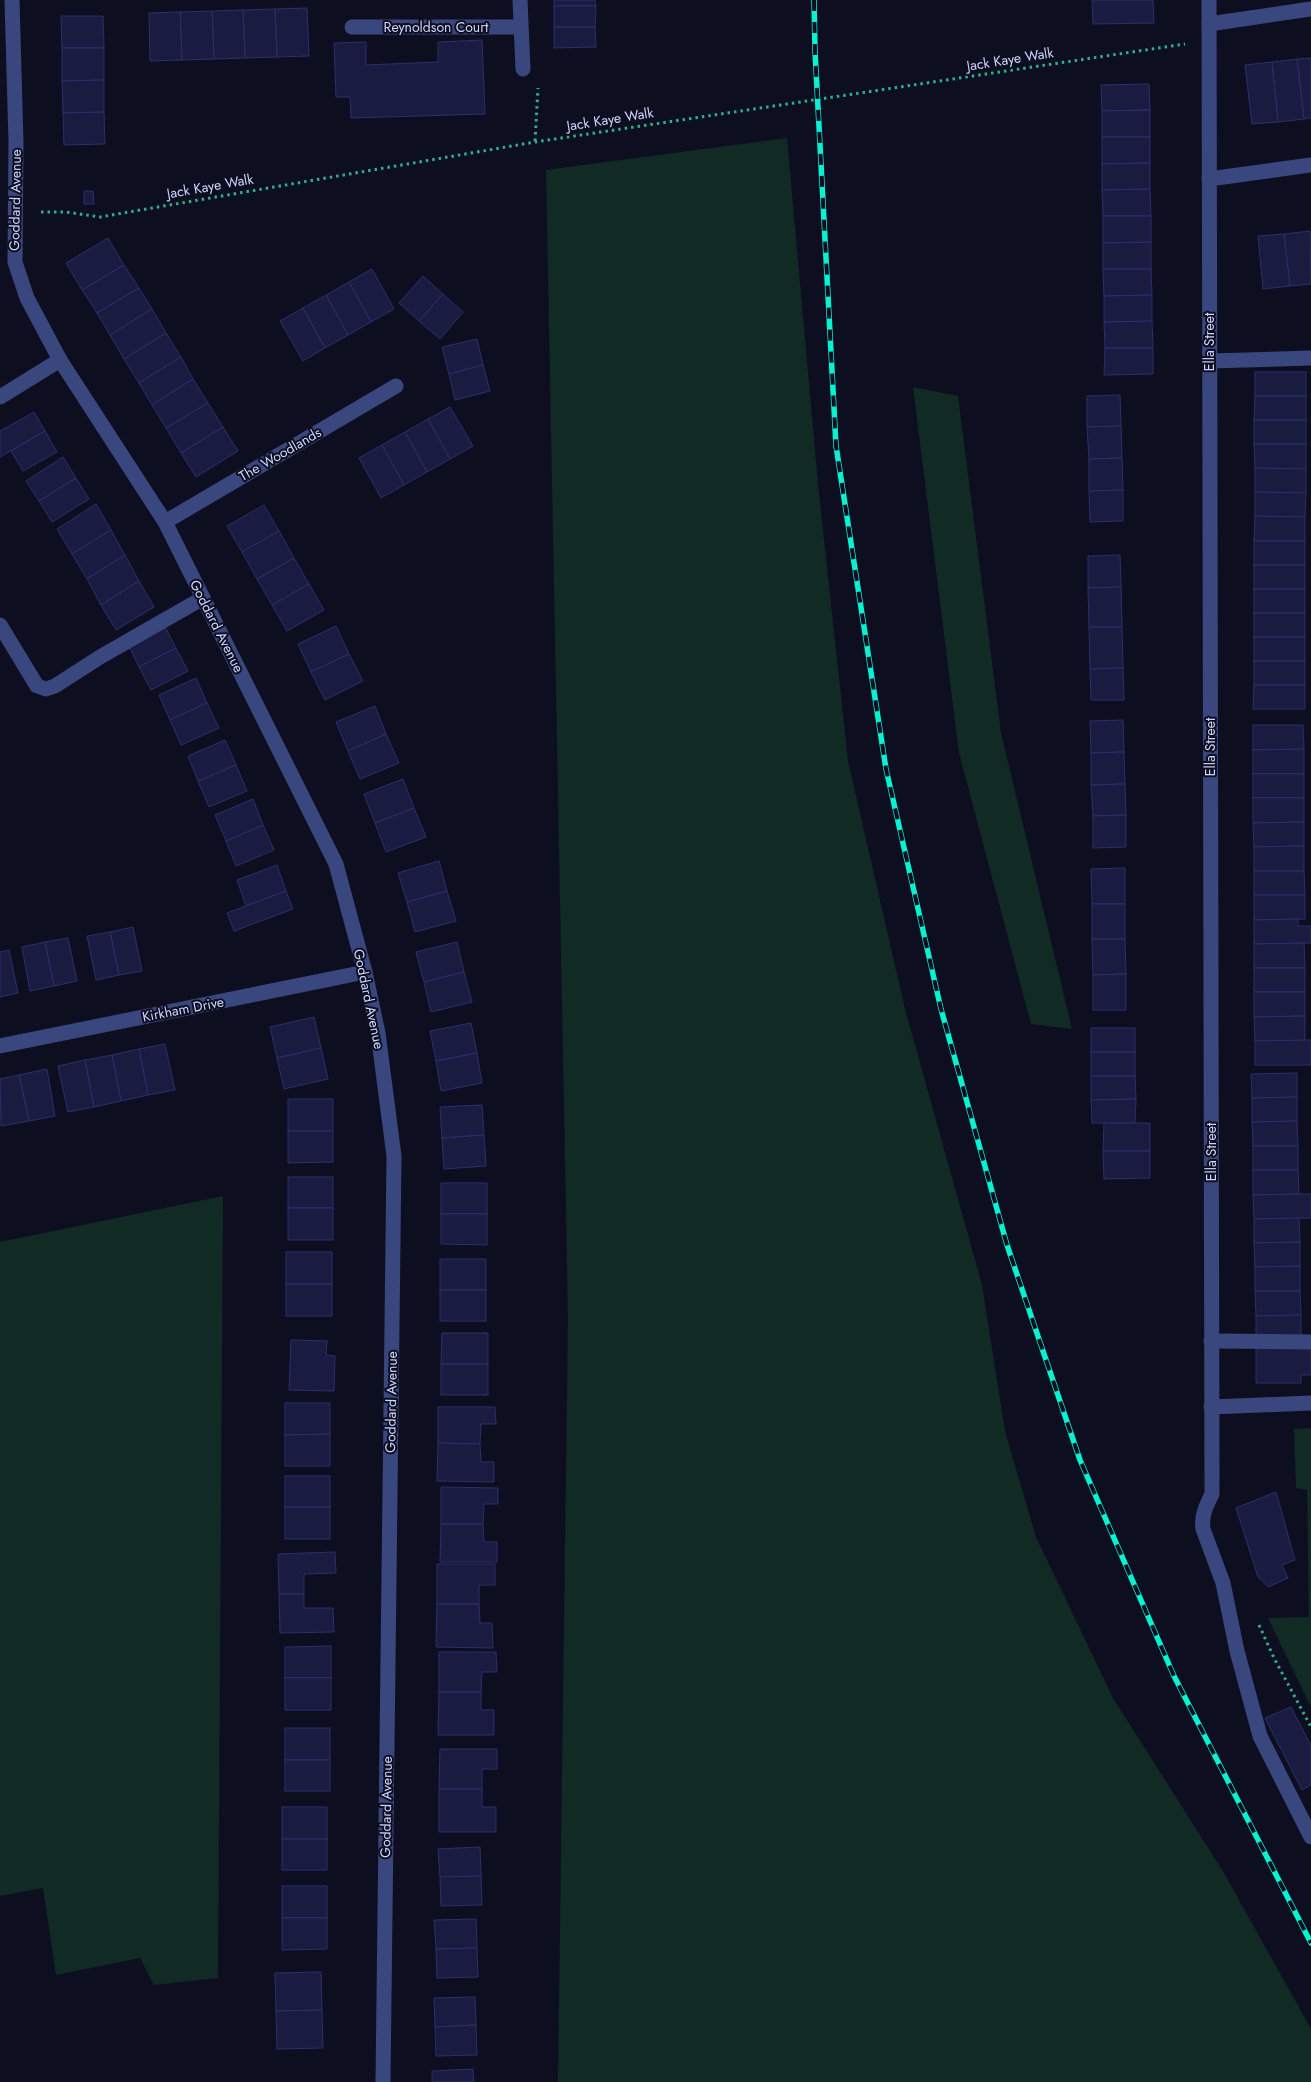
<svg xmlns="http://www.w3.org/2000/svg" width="1311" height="2082" viewBox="0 0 1311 2082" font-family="Jost,sans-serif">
  <rect width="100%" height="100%" fill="#0d0f20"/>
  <g fill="#112a23">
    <path d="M787 138 818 484 848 761 905 1009 982 1285 1005 1431 1036 1537 1113 1698 1224 1873 1311 2029V2082H558L568 1317 546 170Z"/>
    <path d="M913 387 958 396 1001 733 1072 1029 1031 1024 959 753Z"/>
    <path d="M223 1196 218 1978 154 1985 140 1958 56 1975 43 1888 0 1896V1242Z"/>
    <path d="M1311 1428V1707L1268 1618 1309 1617 1307 1490 1296 1488 1294 1429Z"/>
  </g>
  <g fill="#1a1b41" stroke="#2c2f6c">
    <path d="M554 0H595L596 6H554Z"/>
    <path d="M1092 0H1153L1154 23 1093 24Z"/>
    <path d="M554 6H596L595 27H554Z"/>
    <path d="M307 8 309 56 277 57 275 9Z"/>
    <path d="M275 9 277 57 245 58 243 10Z"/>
    <path d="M243 10 245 58 214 59 212 11Z"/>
    <path d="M212 11 214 59 182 60 180 12Z"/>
    <path d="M180 12 182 60 150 61 149 13Z"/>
    <path d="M61 16H103L104 48H62Z"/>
    <path d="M554 27H595L596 47 554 48Z"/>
    <path d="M482 40 485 114 351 118 350 97H336L334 43 366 42V65L438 62V42Z"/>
    <path d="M62 48H104V80L62 81Z"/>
    <path d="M1311 58V118L1304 119 1297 59Z"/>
    <path d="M1297 59 1304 119 1278 122 1272 62Z"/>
    <path d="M1272 62 1278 122 1252 124 1245 65Z"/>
    <path d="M104 80V112L63 113 62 81Z"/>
    <path d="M1149 84 1150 110 1102 111 1101 85Z"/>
    <path d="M1150 110V137H1102V111Z"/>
    <path d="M104 112 105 144 64 145 63 113Z"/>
    <path d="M1102 137H1150V163L1102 164Z"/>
    <path d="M1150 163V189L1102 190V164Z"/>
    <path d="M1150 189 1151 216H1103L1102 190Z"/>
    <path d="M84 191H93L94 204H84Z"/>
    <path d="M1103 216H1151V242L1103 243Z"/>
    <path d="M1310 231 1311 284 1290 286 1284 234Z"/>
    <path d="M1284 234 1290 286 1263 289 1258 236Z"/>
    <path d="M108 238 124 265 82 290 66 263Z"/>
    <path d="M1151 242V269H1103V243Z"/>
    <path d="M124 265 139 288 97 313 82 290Z"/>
    <path d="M372 269 394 309 371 322 349 282Z"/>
    <path d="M1103 269H1151L1152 295 1104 296Z"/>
    <path d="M423 276 443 294 419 321 399 303Z"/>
    <path d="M349 282 371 322 348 335 326 295Z"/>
    <path d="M139 288 152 309 110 335 97 313Z"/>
    <path d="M443 294 463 312 440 339 419 321Z"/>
    <path d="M326 295 348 335 325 348 303 308Z"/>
    <path d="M1152 295V321L1104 322V296Z"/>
    <path d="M303 308 325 348 303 361 280 321Z"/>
    <path d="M152 309 166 333 124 359 110 335Z"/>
    <path d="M1152 321 1153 348H1105L1104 322Z"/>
    <path d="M166 333 181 357 139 383 124 359Z"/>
    <path d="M477 339 483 365 449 374 442 347Z"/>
    <path d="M1105 348H1153V374L1104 375Z"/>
    <path d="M181 357 193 379 152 405 139 383Z"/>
    <path d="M483 365 490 391 455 400 449 374Z"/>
    <rect x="1255" y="372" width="51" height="24"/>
    <path d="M193 379 208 403 166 428 152 405Z"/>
    <path d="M1120 395 1121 426 1087 427V396Z"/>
    <path d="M1255 396H1306V420H1254Z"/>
    <path d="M208 403 223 427 181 453 166 428Z"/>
    <path d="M450 407 473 446 450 459 428 419Z"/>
    <path d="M34 412 45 431 0 457V431Z"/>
    <path d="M428 419 450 459 427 472 405 432Z"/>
    <rect x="1254" y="420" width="52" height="24"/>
    <path d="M1121 426 1122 458 1089 459 1087 427Z"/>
    <path d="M223 427 238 451 196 477 181 453Z"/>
    <path d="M45 431 57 452 23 471 11 451Z"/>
    <path d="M405 432 427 472 404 485 382 445Z"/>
    <path d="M1254 444H1306V469L1255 468Z"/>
    <path d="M382 445 404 485 381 498 359 458Z"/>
    <path d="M63 457 76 478 39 501 26 481Z"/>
    <path d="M1122 458 1123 490 1089 491V459Z"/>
    <path d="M1255 468 1306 469V493L1255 492Z"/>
    <path d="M76 478 89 499 52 522 39 501Z"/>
    <path d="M1123 490V521L1090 522 1089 491Z"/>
    <path d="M1255 492 1306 493 1305 517 1255 516Z"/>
    <path d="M96 504 111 530 72 554 57 529Z"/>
    <path d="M264 505 279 531 242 552 227 526Z"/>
    <path d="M1255 516 1305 517V541H1254Z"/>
    <path d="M111 530 125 555 87 579 72 554Z"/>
    <path d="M279 531 294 558 257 579 242 552Z"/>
    <rect x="1254" y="541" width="51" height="24"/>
    <path d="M125 555 139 581 101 605 87 579Z"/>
    <path d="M1120 555 1121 587 1088 588V556Z"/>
    <path d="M294 558 309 584 272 605 257 579Z"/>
    <rect x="1254" y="565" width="51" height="24"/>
    <path d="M139 581 154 607 116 630 101 605Z"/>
    <path d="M309 584 324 610 287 631 272 605Z"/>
    <path d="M1121 587 1122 627H1089L1088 588Z"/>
    <rect x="1254" y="589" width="51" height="24"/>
    <rect x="1254" y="613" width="51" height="24"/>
    <path d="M164 625 176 648 139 667 128 644Z"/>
    <path d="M336 626 349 654 311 672 298 644Z"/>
    <path d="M1089 627H1122L1123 668 1090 669Z"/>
    <rect x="1254" y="637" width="51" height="24"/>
    <path d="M176 648 188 671 151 690 139 667Z"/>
    <path d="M349 654 363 681 325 700 311 672Z"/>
    <rect x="1254" y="661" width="51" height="24"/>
    <path d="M1123 668 1124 700H1091L1090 669Z"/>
    <path d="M196 678 207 703 170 720 159 695Z"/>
    <path d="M1254 685H1305V709H1253Z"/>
    <path d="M207 703 219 728 181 745 170 720Z"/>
    <path d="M375 706 386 734 348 751 336 722Z"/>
    <path d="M1123 720 1124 752 1091 753 1090 721Z"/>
    <path d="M1253 725H1303L1304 749 1253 750Z"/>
    <path d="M386 734 399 763 360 779 348 751Z"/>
    <path d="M225 740 236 765 198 781 188 756Z"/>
    <path d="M1304 749V774H1253V750Z"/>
    <path d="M1124 752 1125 784 1091 785V753Z"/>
    <path d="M236 765 247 791 209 807 198 781Z"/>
    <rect x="1253" y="774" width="51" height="24"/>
    <path d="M403 779 414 808 375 823 364 794Z"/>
    <path d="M1125 784 1126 815 1093 816 1091 785Z"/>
    <path d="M1253 798H1304V822L1253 823Z"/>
    <path d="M253 799 263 825 226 841 215 815Z"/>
    <path d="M414 808 426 837 386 852 375 823Z"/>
    <path d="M1126 815V847L1093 848V816Z"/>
    <path d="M1304 822V846L1254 847 1253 823Z"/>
    <path d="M263 825 274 850 236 866 226 841Z"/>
    <path d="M1304 846V871H1254V847Z"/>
    <path d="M439 861 447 891 407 902 398 873Z"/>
    <path d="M277 865 286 891 246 906 237 880Z"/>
    <path d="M1125 868V904H1092L1091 869Z"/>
    <path d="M1254 871H1304L1305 895H1254Z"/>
    <path d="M286 891 293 909 234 931 227 913Z"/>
    <path d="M447 891 456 921 415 932 407 902Z"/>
    <path d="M1254 895H1305V919L1254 920Z"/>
    <rect x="1092" y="904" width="33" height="35"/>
    <path d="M1298 919V926H1311V943L1254 944V920Z"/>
    <path d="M133 927 142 971 119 975 110 932Z"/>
    <path d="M110 932 119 975 96 980 87 936Z"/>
    <path d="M68 938 77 981 54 986 45 942Z"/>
    <path d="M1092 939H1125L1126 974 1093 975Z"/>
    <path d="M45 942 54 986 30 991 22 947Z"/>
    <path d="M457 942 464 972 424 982 416 952Z"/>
    <path d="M1304 943 1305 968H1254V944Z"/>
    <path d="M9 950 18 993 0 997V952Z"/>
    <rect x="1254" y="968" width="51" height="24"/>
    <path d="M464 972 472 1002 431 1012 424 982Z"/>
    <path d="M1126 974V1010H1093V975Z"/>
    <path d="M1254 992H1305V1016L1254 1017Z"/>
    <path d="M1305 1016V1041H1255L1254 1017Z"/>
    <path d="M314 1017 321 1048 277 1058 270 1027Z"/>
    <path d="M471 1023 477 1053 436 1061 430 1031Z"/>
    <rect x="1091" y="1028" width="44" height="24"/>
    <path d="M1311 1040V1065H1255V1041Z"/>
    <path d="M165 1044 175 1090 148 1095 139 1049Z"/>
    <path d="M321 1048 328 1079 284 1089 277 1058Z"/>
    <path d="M139 1049 148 1095 121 1101 112 1055Z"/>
    <rect x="1091" y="1052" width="44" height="24"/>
    <path d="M477 1053 482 1083 441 1091 436 1061Z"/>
    <path d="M112 1055 121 1101 94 1107 85 1060Z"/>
    <path d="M85 1060 94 1107 68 1112 58 1066Z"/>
    <path d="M47 1069 55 1116 29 1121 19 1075Z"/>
    <path d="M1297 1073V1097L1252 1098 1251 1074Z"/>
    <path d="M19 1075 29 1121 1 1126 0 1079Z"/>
    <path d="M1091 1076H1135L1136 1099 1091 1100Z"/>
    <path d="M1297 1097V1121L1252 1122V1098Z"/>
    <rect x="288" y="1099" width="45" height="32"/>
    <path d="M1136 1099 1135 1123H1092L1091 1100Z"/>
    <path d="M482 1105 484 1135 442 1138 440 1107Z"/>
    <path d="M1297 1121 1298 1146H1253L1252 1122Z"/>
    <path d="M1104 1123H1150V1151H1103Z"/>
    <path d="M288 1131H333V1162L288 1163Z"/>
    <path d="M484 1135 486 1166 444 1169 442 1138Z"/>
    <rect x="1253" y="1146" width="45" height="24"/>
    <path d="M1103 1151H1150V1178L1104 1179Z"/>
    <path d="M1253 1170H1298L1299 1194 1253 1195Z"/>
    <rect x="288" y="1177" width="45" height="31"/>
    <rect x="441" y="1183" width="46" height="31"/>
    <path d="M1299 1194H1311V1218L1254 1219 1253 1195Z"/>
    <rect x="288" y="1208" width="45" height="32"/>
    <path d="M441 1214H487V1245L441 1244Z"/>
    <path d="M1299 1218 1300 1242 1254 1243V1219Z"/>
    <path d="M1300 1242V1266L1255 1267 1254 1243Z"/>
    <rect x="286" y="1252" width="46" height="32"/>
    <rect x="440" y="1259" width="46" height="31"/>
    <path d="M1300 1266V1291H1255V1267Z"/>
    <rect x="286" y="1284" width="46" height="32"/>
    <rect x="440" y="1290" width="46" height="31"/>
    <path d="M1255 1291H1300L1301 1315 1256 1316Z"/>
    <path d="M1301 1315V1339L1256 1340V1316Z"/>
    <path d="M442 1333H488V1364H441Z"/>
    <path d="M291 1340 327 1341 326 1355 335 1356 334 1391 289 1390Z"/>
    <path d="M1256 1348H1311V1375H1301V1383H1256Z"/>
    <rect x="441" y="1364" width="47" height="31"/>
    <path d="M285 1403H330V1434L285 1435Z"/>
    <path d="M438 1407H495L496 1424H481L480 1444 438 1443Z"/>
    <path d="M330 1434V1466H285V1435Z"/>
    <path d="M438 1443 480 1444 481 1462H494V1482L437 1481Z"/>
    <rect x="285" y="1476" width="45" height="31"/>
    <path d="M441 1487 498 1488V1504H484L483 1524H441Z"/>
    <path d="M1276 1492 1295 1560 1282 1565 1288 1578 1268 1587 1258 1577 1236 1508Z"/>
    <rect x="285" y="1507" width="45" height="32"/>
    <path d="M441 1524H483L484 1542H497V1562H440Z"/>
    <path d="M335 1552 336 1573 304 1574V1594H279L278 1554Z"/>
    <path d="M437 1564H495V1585H479V1604H437Z"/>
    <path d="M279 1594H304V1608H333L334 1632 280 1633Z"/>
    <path d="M437 1604H479L480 1623H492L493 1648 436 1647Z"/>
    <path d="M331 1646V1678H285V1647Z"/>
    <path d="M439 1652H496L497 1672H482L481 1692H439Z"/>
    <rect x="285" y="1678" width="46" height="32"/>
    <path d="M439 1692H481V1710H494V1735H438Z"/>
    <path d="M1291 1707 1311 1746V1785L1302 1790 1265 1718Z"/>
    <rect x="285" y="1728" width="45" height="32"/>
    <path d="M440 1749H497V1769H482V1789H439Z"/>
    <rect x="285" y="1760" width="45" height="31"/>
    <path d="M439 1789H482V1807H496V1832H439Z"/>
    <rect x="282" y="1807" width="45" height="32"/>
    <rect x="282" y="1839" width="45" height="31"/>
    <path d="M480 1847 481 1876 440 1877 438 1849Z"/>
    <path d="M481 1876 482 1905 441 1906 440 1877Z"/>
    <rect x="282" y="1886" width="45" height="32"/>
    <path d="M282 1918H327V1949L282 1950Z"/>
    <path d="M476 1919 477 1948 436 1949 434 1920Z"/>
    <path d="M477 1948 478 1977 437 1978 436 1949Z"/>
    <path d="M321 1972 322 2010 276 2011 275 1973Z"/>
    <path d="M475 1997 476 2025 435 2027 434 1998Z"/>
    <path d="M322 2010 323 2048 277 2049 276 2011Z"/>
    <path d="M476 2025 477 2055 436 2056 435 2027Z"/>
    <path d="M473 2069 474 2082H432V2071Z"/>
  </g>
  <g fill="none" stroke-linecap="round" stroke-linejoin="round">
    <g stroke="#30af8a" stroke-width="3" stroke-dasharray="2.5 4" stroke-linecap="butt">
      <path d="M535 141 538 88"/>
      <path d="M41 212H66L100 217 535 142 1185 44"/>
      <path d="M1259 1625 1274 1658 1311 1727"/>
    </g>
    <g stroke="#39477e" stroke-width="15">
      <path d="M12 0 16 142 15 262 27 298 60 360 165 522 336 864 365 972 378 1033 394 1156 383 2082"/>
      <path d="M520 0 523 69"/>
      <path d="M1209 0 1212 1494C1206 1506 1201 1516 1203 1529L1223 1583 1237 1651 1260 1736 1311 1837"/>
      <path d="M1209 24 1311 9"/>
      <path d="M352 27H520"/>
      <path d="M1209 179 1311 165"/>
      <path d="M1209 361 1311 358"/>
      <path d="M0 397 60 360"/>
      <path d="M165 522 396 386"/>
      <path d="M0 625 37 686 46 689 55 686 100 657 203 598"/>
      <path d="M0 1046 365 972"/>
      <path d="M1211 1341 1311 1342"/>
      <path d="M1211 1407 1311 1403"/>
    </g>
    <g stroke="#05f3d2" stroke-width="5.5">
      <path id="rail" d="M814 0 815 51 836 446 886 769 941 1009 1007 1245 1080 1460 1174 1676 1311 1943"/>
    </g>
    <use href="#rail" stroke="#0d0f20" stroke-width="4" stroke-dasharray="11" stroke-linecap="butt"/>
  </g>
  <g text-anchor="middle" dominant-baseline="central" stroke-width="4" stroke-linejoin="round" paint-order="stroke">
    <g font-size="14" fill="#ced4fe" stroke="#0d0f20">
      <text x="436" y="27">Reynoldson Court</text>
      <text transform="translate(1010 59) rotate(-9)">Jack Kaye Walk</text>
      <text transform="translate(610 119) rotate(-9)">Jack Kaye Walk</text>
      <text transform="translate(210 186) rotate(-10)">Jack Kaye Walk</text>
      <text transform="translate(15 200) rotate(-89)">Goddard Avenue</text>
      <text transform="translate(1209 342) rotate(-90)">Ella Street</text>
      <text transform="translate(280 454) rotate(-30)">The Woodlands</text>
      <text transform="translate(217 626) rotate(63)">Goddard Avenue</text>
      <text transform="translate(1210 747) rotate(-90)">Ella Street</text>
      <text transform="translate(369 999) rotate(78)">Goddard Avenue</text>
      <text transform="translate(183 1009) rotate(-11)">Kirkham Drive</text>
      <text transform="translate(1211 1152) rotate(-90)">Ella Street</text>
      <text transform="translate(391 1402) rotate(-89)">Goddard Avenue</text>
      <text transform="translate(386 1807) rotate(-89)">Goddard Avenue</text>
    </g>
  </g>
</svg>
